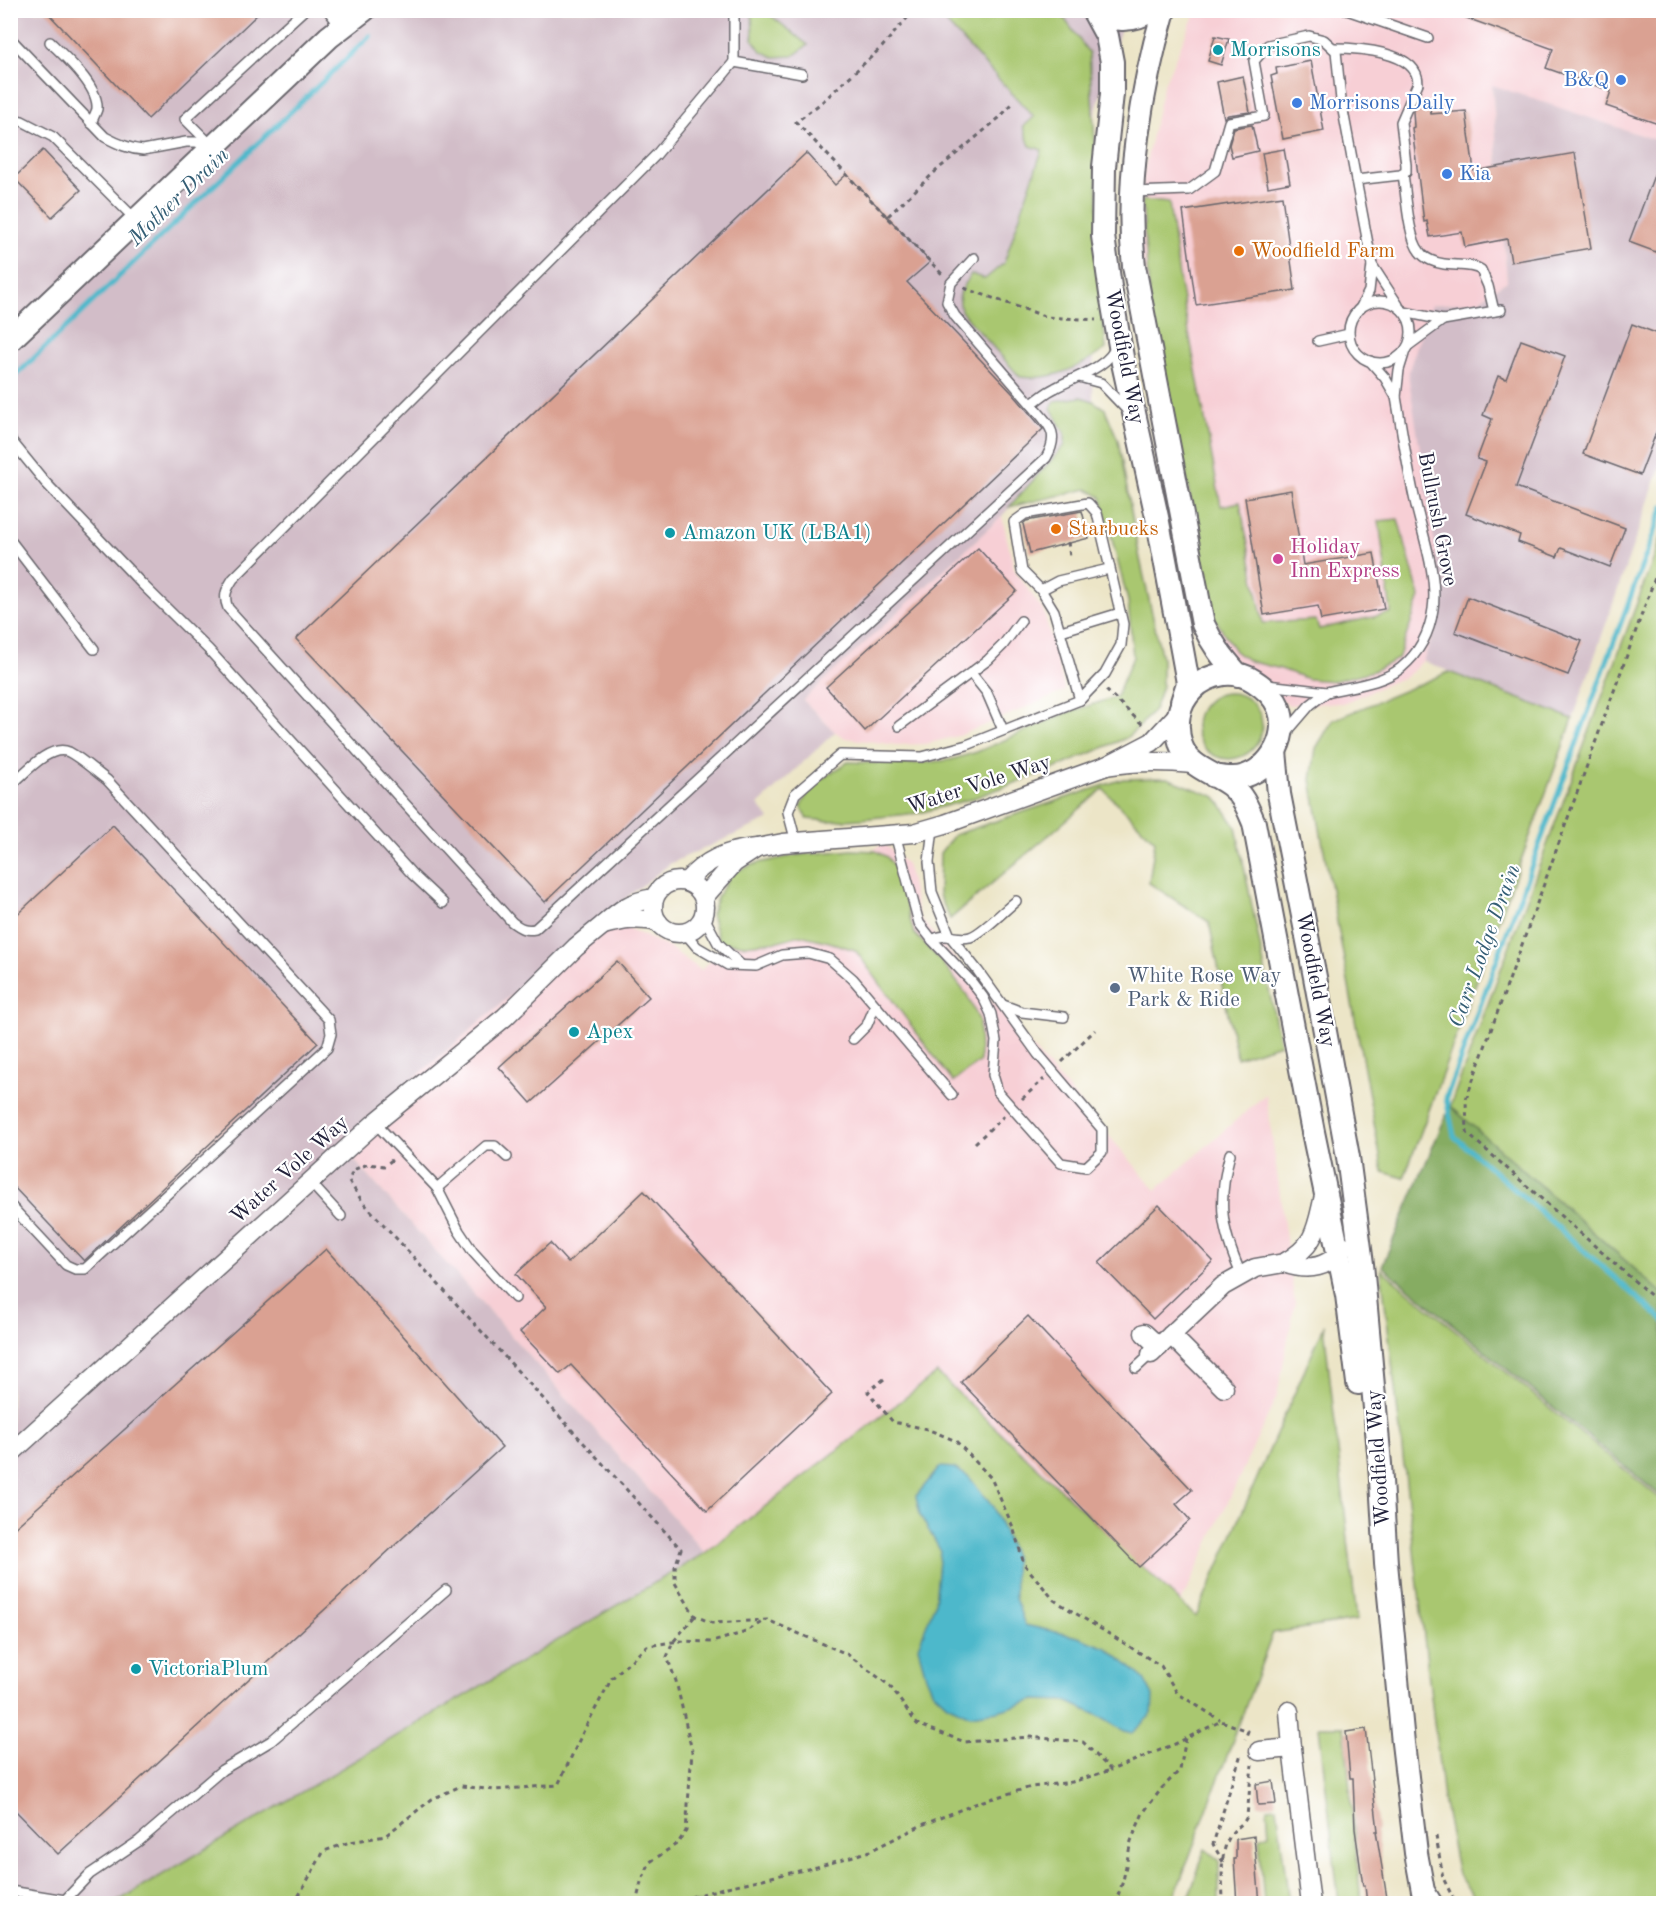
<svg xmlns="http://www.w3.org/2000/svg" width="1674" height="1914" viewBox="0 0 1674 1914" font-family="'Old Standard TT',serif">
  <rect width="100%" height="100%" fill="#fff"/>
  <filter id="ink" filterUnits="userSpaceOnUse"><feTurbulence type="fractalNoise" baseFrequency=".0167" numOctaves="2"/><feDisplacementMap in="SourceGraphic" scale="12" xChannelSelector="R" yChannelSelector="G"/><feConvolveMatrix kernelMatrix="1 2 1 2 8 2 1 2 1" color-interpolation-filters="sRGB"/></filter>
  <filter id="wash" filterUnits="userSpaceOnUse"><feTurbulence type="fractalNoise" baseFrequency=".008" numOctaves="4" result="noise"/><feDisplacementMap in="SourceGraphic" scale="24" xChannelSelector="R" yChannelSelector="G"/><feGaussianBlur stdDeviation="1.35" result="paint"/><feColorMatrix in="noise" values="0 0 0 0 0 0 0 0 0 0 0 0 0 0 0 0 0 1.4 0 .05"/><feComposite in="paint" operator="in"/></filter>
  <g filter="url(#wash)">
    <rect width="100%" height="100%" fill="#ece5c7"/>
    <g fill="#f7cfd5">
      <path d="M1196 11H1663V146L1658 141 1492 86 1507 281 1478 301 1431 305 1436 552 1441 613 1423 661 1407 676 1343 703 1288 705 1222 649 1206 618 1137 232 1144 171 1163 86Z"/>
      <path d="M1002 516 1014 569 1044 612 1065 691 961 735 926 744 896 745 845 738 835 732 803 700Z"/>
      <path d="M884 843 907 865 919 917 1156 1190 1266 1094 1295 1303 1277 1396 1181 1603 937 1373 705 1553 339 1143 603 916 670 948 701 970 724 948Z"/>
    </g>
    <g fill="#d2bdc8">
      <path d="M11 11H1126L1093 121 1094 338 1093 401 1081 397 1055 401 1051 408 1065 434V445L1002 516 803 700 835 732 758 805 770 819 671 863 603 916 339 1143 705 1553 113 1903 11 1904Z"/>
      <path d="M1492 85 1658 141 1663 146V459L1573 719 1423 661 1441 613 1436 552 1408 373 1431 305 1478 301 1507 281Z"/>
    </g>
    <g fill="#a9c76f" stroke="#667455" stroke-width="1.5">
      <path d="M752 11H765L808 45 793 56 774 57 761 51 753 40Z"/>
      <path d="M935 11H1059L1089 53 1097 170 1100 286 1106 349C1079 367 1054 381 1020 377L961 311 959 295 971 274 985 279 1004 263 1042 150 1030 146 1023 127 1034 117Z"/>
      <path d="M1142 200 1169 203 1180 284 1221 506 1240 502 1263 623 1316 620 1319 629 1391 613 1379 521 1398 519 1420 597 1398 659 1373 671 1334 681 1308 679 1281 669 1249 661 1235 651 1208 608 1199 541 1150 308Z"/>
      <path d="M1081 397 1093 401 1105 409 1118 440 1140 559 1162 658V686L1155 708 1140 726 1126 738 1056 768 971 799 919 813 861 819 829 821 807 819 801 806 808 793 823 778 848 762 910 764 950 760 977 752 1066 713 1116 697 1133 657 1128 601 1101 497 1087 489 1009 507 1065 445V434L1051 408 1055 401Z"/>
      <path d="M1663 533V1294L1450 1106Z"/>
      <path d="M1449 672 1573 719 1404 1178 1383 1172 1311 780 1316 748 1333 720Z"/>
      <circle cx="1229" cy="726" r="33"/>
      <path d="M1167 778 1216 797 1236 827 1280 1044 1237 1058 1209 922 1149 883 1155 841 1103 789 950 919 939 895 940 853 954 835 1123 779Z"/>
      <path d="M852 850 876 851 887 857 896 868 914 933 941 961 967 995 979 1020 980 1061 953 1082 855 950 829 942 800 935 779 941 745 945 719 942 711 914 718 895 733 872 758 863 798 855Z"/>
      <path d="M1381 1269 1663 1501V1903H1479L1458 1875 1443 1799Z"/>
      <path d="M1324 1326 1357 1620 1273 1633 1172 1903 113 1904 705 1553 937 1373 1196 1617Z"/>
      <path d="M1319 1727H1344L1361 1903H1339Z"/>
      <path d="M1277 1807 1289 1903H1264L1259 1838 1269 1834 1267 1808Z"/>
      <path d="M1205 1849 1219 1860V1903H1187Z"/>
    </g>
    <path fill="#86ac62" stroke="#54674e" stroke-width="1.5" d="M1450 1106 1663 1294V1498L1382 1266Z"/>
    <path fill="#4eb8cb" stroke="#386d83" stroke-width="1.5" d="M940 1467 954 1468 969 1477 993 1507 1014 1556 1015 1598 1025 1625 1078 1637 1107 1648 1144 1679 1153 1696 1152 1714 1132 1733 1124 1731 1097 1715 1066 1701 1035 1700 998 1711 970 1715 947 1704 932 1690 926 1676 918 1647 935 1603 940 1550 920 1515 916 1496Z"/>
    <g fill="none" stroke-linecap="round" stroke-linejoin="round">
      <g stroke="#4eb8cb" stroke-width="5">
        <path d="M10 381 370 36"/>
        <path d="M1664 506 1446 1098 1454 1136 1664 1321"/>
      </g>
    </g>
    <g id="blocks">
      <g fill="#daa192">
        <path d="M45 10H262L148 119Z"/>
        <path d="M1451 10H1664V126L1606 106 1611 91 1546 68 1553 49 1450 12Z"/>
        <path d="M1215 36 1229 39 1221 65 1208 61Z"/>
        <path d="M1311 61 1324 131 1283 139 1271 76 1277 74 1276 68Z"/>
        <path d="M1243 76 1250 112 1228 115 1224 118 1217 82Z"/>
        <path d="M1429 104 1431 114 1466 111 1474 171 1575 153 1591 248 1511 262 1507 239 1465 247 1462 232 1430 237 1427 221 1424 222 1412 128 1414 127 1413 111 1416 105Z"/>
        <path d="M1252 125 1258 151 1232 157 1229 145 1234 128Z"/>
        <path d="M1284 149 1290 183 1268 187 1262 153Z"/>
        <path d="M43 150 81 190 52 217 14 178Z"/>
        <path d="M806 153 835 185 847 174 930 262 907 282 1014 395 1043 429 545 902 296 639Z"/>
        <path d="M1662 154H1664V255L1629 242Z"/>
        <path d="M1282 196 1295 290 1196 305 1183 211Z"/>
        <path d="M1632 324 1664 336V412L1640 475 1583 454Z"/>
        <path d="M1521 340 1565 356 1516 487 1625 528 1610 567 1561 548 1557 557 1518 542 1520 535 1466 514 1486 462 1477 459 1492 419 1483 415 1498 376 1506 379Z"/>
        <path d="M1291 490 1303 565 1374 553 1384 609 1321 620 1318 606 1264 615 1245 498Z"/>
        <path d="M1082 511 1089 538 1030 553 1023 524 1026 521Z"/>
        <path d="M978 548 1017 591 865 731 826 687Z"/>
        <path d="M1468 597 1582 641 1568 675 1455 632Z"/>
        <path d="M113 825 318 1043 84 1261 10 1183V921Z"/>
        <path d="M617 961 649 997 531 1103 499 1067Z"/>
        <path d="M644 1191 832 1394 707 1511 571 1365 560 1374 520 1332 546 1307 516 1274 550 1243 568 1263Z"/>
        <path d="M1159 1205 1213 1261 1153 1319 1099 1263Z"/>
        <path d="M326 1249 502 1447 58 1854 10 1805V1532Z"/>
        <path d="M1028 1316 1192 1490 1176 1504 1190 1520 1139 1567 961 1382Z"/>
        <path d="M1366 1729 1378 1831H1376L1388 1904H1367L1365 1886H1363L1355 1829 1353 1778H1350L1346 1732Z"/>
        <path d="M1273 1781 1276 1804 1258 1805 1256 1784Z"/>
        <path d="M1254 1836 1260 1904H1237L1234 1859H1236V1839Z"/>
      </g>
    </g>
  </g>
  <g filter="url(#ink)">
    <use href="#blocks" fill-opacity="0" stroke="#69666c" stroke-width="1.5"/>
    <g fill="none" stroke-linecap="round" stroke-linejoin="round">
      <g stroke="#69666c" stroke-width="12">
        <g id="service">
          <path d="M328 10 341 27"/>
          <path d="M734 10V62L802 74"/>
          <path d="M1347 10 1428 38"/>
          <path d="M10 38 105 137C118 144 129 149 143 150L186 142H196L211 147"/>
          <path d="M50 42C65 57 99 86 97 109 96 113 93 118 91 123"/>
          <path d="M1333 48C1357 48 1418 51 1418 83L1401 122 1406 165V172L1400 175 1356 180"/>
          <path d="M734 62 656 155 233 579C226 590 223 596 228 608L512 922C520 928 525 931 535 929L1046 458C1061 432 1048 424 1031 404"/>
          <path d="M10 119 22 121 53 137 135 219"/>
          <path d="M212 146 185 119 304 10"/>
          <path d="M1403 174C1406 193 1408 238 1420 252 1425 259 1436 263 1444 264 1456 266 1471 263 1481 270L1488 286 1494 311"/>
          <path d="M1133 192 1189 190 1215 171 1229 122 1264 116 1254 61 1268 45 1309 36 1324 40 1336 51 1341 100 1372 265"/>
          <path d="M974 258 951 283 947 302 955 316 1031 404C1039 399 1046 392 1055 388 1072 378 1111 367 1116 345"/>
          <circle cx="1380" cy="332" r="31"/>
          <path d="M1360 309 1369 291 1372 265 1398 305"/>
          <path d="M1404 312 1443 320 1409 345"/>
          <path d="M1443 320 1501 310"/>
          <path d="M1318 341 1349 334"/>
          <path d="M1370 361 1385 378 1396 397 1399 370 1404 354"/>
          <path d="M1079 377 1101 383 1126 409"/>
          <path d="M10 439 45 482 141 583 209 650 412 874 443 903"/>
          <path d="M1088 503 1097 513 1123 624 1121 645 1105 674 1080 700 1054 611 1041 590 1022 571 1014 522 1025 514Z"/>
          <path d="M10 540 94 649"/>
          <path d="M1041 590 1058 581 1109 569"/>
          <path d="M1061 631 1120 613"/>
          <path d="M971 673 987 693 1003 730"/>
          <path d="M1267 685 1327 692 1310 705 1286 733"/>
          <path d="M1327 692C1350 686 1381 684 1401 668 1419 653 1430 632 1433 609 1438 576 1422 533 1415 501 1407 466 1402 431 1396 397"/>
          <path d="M899 726 988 660 1003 645 1021 621"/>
          <path d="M10 786C24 774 50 743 69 752 82 759 95 771 107 780L329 1020 331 1034 327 1048 85 1269H75L66 1265 10 1205"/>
          <path d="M895 834 919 923 934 942 970 980 983 997 991 1014 996 1041 993 1075 998 1092 1061 1163 1086 1167 1102 1152V1129L1038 1054 978 971 950 936 932 892 929 862 933 828"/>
          <path d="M796 842 788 812 795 794 840 755 922 757 967 745 1080 700"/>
          <path d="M704 917 718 943 741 965"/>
          <path d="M685 933 697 947 728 965 756 966 782 955 808 953 830 959 853 979 952 1095"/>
          <path d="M932 940C947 931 956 941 970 937 980 935 1007 908 1016 901"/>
          <path d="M1003 1005 1022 1012 1064 1017"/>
          <path d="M853 1039 867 1025 875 1006"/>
          <path d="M375 1123 437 1188 486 1146H495L507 1157"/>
          <path d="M1230 1154C1217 1202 1221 1229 1241 1274"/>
          <path d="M310 1182 341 1216"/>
          <path d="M437 1188 459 1231 473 1252 515 1298"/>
          <path d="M1136 1368 1151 1354"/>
          <path d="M10 1891 65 1900 90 1874 139 1841 222 1770 271 1741 446 1590"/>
        </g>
      </g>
      <g stroke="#69666c" stroke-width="21">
        <g id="minor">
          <path d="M1178 714 1152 742 1106 766C1135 761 1163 761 1193 764"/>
          <path d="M757 848 783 843 914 833 945 824 1106 766"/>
          <circle cx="679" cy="907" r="26"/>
          <path d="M687 881C706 859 729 850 757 848L734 863 704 897"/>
          <path d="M654 898C630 902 621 909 603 925 623 920 638 917 658 922"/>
          <path d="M1325 1192C1316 1227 1318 1244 1284 1263 1309 1272 1330 1268 1344 1246"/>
          <path d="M1144 1333 1159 1347"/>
          <path d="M1171 1335 1224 1388"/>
          <path d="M1151 1354 1223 1286 1255 1268 1284 1263"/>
          <path d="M10 1454 375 1123 505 1017 576 947 603 925"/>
          <path d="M1289 1711 1292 1748 1311 1904"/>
          <path d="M1259 1751 1292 1748"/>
        </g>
      </g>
      <g stroke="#69666c" stroke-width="26">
        <g id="tertiary">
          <path d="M1092 10C1111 21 1133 23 1151 10"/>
          <path d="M1164 10C1141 90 1125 184 1134 266L1203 624C1212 644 1223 658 1238 675"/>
          <path d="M1094 12 1107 36 1112 62V94L1104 167 1103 236 1111 294 1123 363 1157 517 1182 650 1188 683 1182 702"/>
          <path d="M10 340 329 37 364 10"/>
          <path d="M1275 751 1279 794 1315 977 1348 1157 1362 1264 1380 1464 1386 1563 1403 1743 1416 1853 1423 1891 1431 1904"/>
          <path d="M1214 776C1220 777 1227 778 1233 778 1266 777 1291 739 1279 708 1274 696 1265 688 1254 681 1245 675 1236 673 1224 674 1212 676 1200 681 1192 690 1177 705 1175 726 1181 745 1189 768 1213 772 1230 785 1243 795 1248 809 1254 823L1313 1132 1347 1295 1358 1383"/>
        </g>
      </g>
      <g stroke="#69666c" stroke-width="3" stroke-dasharray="4.5 4.5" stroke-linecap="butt">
        <path d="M914 10 882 47 821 103 796 122 943 275"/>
        <path d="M888 216 937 170 999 118 1013 103"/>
        <path d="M964 288 1047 317 1096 320"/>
        <path d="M1068 542 1070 557"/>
        <path d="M1664 553 1466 1099 1467 1133 1664 1307"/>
        <path d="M1106 690 1142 724"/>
        <path d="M1062 1062 1095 1030"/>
        <path d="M1022 1099 1044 1079"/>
        <path d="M975 1143 1004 1116"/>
        <path d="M392 1160 384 1166 368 1164 353 1170 349 1181 362 1201 681 1549 675 1567V1583L695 1616 712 1623 767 1620 847 1654 890 1686 917 1724 965 1742 1029 1737 1083 1742 1111 1770 1175 1744 1221 1721 1248 1731 1245 1739"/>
        <path d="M884 1379 868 1392 893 1422 927 1429 956 1441 991 1478 1013 1527 1024 1564 1054 1600 1161 1666 1177 1693 1220 1720"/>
        <path d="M1436 1836 1443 1878 1456 1904"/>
        <path d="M1223 1862 1213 1844 1241 1754"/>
        <path d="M294 1904 324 1851 350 1842 385 1836 432 1799 461 1786 494 1790 558 1785 584 1730 612 1678 647 1646 679 1641 712 1642 743 1633 764 1621"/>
        <path d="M636 1904 641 1882 650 1862 678 1843 686 1831 692 1751 676 1681 667 1657 673 1642 695 1616"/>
        <path d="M666 1904 727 1887 817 1867 870 1851 922 1825 980 1802 1031 1787 1072 1782 1111 1770"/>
        <path d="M1115 1904 1123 1881 1131 1841 1143 1813 1162 1788 1180 1770 1186 1738"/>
        <path d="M1223 1904C1223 1881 1218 1852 1232 1833 1237 1826 1244 1825 1247 1816L1252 1765"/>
      </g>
      <use href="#service" stroke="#fff" stroke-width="9"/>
      <use href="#minor" stroke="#fff" stroke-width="18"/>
      <use href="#tertiary" stroke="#fff" stroke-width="22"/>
    </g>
  </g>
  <g fill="#0f9aa8" stroke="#fff" stroke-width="2">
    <circle cx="1218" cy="50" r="6"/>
    <circle cx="670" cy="533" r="6"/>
    <circle cx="574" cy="1032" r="6"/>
    <circle cx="136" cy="1669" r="6"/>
  </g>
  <g fill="#3f7fe0" stroke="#fff" stroke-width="2">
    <circle cx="1621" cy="80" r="6"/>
    <circle cx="1297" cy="103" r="6"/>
    <circle cx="1447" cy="174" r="6"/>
  </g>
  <g fill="#e8710a" stroke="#fff" stroke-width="2">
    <circle cx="1239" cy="251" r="6"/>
    <circle cx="1056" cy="529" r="6"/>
  </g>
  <circle fill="#d1479c" stroke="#fff" stroke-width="2" cx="1278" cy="559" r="6"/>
  <circle fill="#5c6f8a" stroke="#fff" stroke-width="2" cx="1115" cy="988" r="6"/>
  <g text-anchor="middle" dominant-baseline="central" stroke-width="4.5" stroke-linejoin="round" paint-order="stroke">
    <g font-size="21" fill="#0d838f" stroke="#fff" text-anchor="start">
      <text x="1230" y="50">Morrisons</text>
      <text x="682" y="533">Amazon UK (LBA1)</text>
      <text x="586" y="1032">Apex</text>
      <text x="148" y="1669">VictoriaPlum</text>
    </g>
    <g font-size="21" fill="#366cbe" stroke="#fff" text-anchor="start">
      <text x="1609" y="80" text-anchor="end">B&amp;Q</text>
      <text x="1309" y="103">Morrisons Daily</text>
      <text x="1459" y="174">Kia</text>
    </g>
    <g font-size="21" fill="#c56008" stroke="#fff" text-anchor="start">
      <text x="1251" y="251">Woodfield Farm</text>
      <text x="1068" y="529">Starbucks</text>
    </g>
    <g font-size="21" fill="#22223b" stroke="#fff">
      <text transform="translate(1124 357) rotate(79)">Woodfield Way</text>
      <text transform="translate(1437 519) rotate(79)">Bullrush Grove</text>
      <text transform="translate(979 785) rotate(-18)">Water Vole Way</text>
      <text transform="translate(1315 980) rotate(79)">Woodfield Way</text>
      <text transform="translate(290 1170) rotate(-42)">Water Vole Way</text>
      <text transform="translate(1379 1458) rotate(-94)">Woodfield Way</text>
    </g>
    <g font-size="21" fill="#b23c85" stroke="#fff" text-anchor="start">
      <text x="1290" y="547">Holiday<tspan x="1290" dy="24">Inn Express</tspan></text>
    </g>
    <g font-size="21" fill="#4e5e75" stroke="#fff" text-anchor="start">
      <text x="1127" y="976">White Rose Way<tspan x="1127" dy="24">Park &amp; Ride</tspan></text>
    </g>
    <g font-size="22" font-style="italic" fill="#345e75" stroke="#fff">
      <text transform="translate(179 197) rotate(-44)">Mother Drain</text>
      <text transform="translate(1485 946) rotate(-70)">Carr Lodge Drain</text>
    </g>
  </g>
  <rect width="1674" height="1914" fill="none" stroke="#fff" stroke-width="36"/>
</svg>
